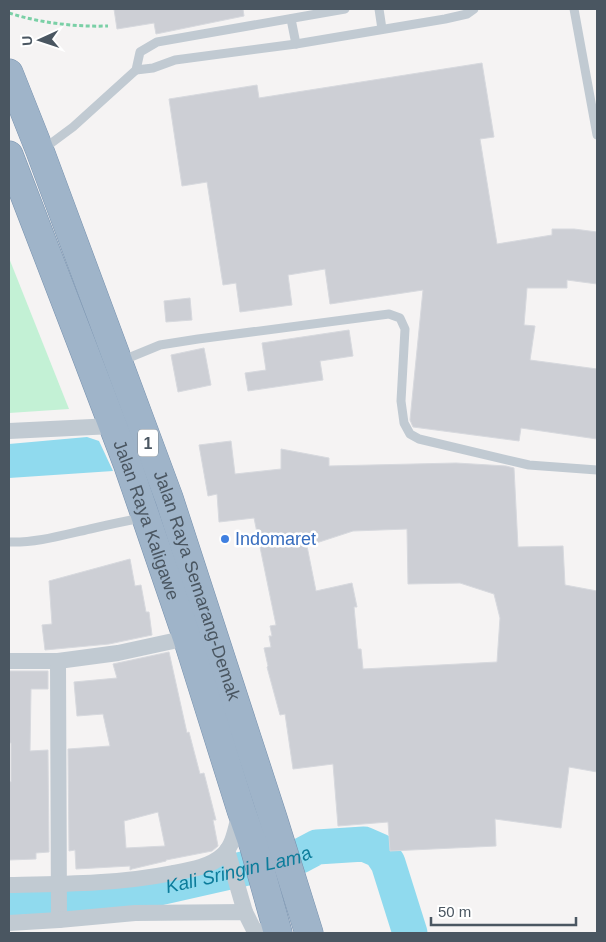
<svg xmlns="http://www.w3.org/2000/svg" width="606" height="942" viewBox="0 0 606 942" font-family="Helvetica,sans-serif">
  <rect width="100%" height="100%" fill="#f5f3f3"/>
  <path fill="#c3f1d5" d="M9 258 69 409 9 413Z"/>
  <path fill="#90daee" d="M87 437 99 441 113 471 9 478V444Z"/>
  <g fill="none" stroke-linecap="round" stroke-linejoin="round">
    <path stroke="#90daee" stroke-width="35" id="s1" d="M9 898 146 891 300 856 317 847 364 844 380 851 388 863 410 933"/>
  </g>
  <g fill="#cdcfd5" stroke="#d7d9de" fill-rule="evenodd">
    <path d="M114 9H243L244 16 156 34 154 23 117 29Z"/>
    <path d="M482 63 494 137 480 139 497 244 552 235V229H574L597 232V284L567 280V288H527L524 325 535 326 530 360 597 369V439L521 428 519 441 413 427 410 420 423 290 330 304 325 269 288 275 292 305 240 312 236 283 223 285 207 182 182 186 169 99 257 85 259 98Z"/>
    <path d="M190 298 192 320 166 322 164 301Z"/>
    <path d="M349 330 353 356 320 361 323 380 248 391 245 373 266 370 262 343Z"/>
    <path d="M204 348 211 385 178 392 171 355Z"/>
    <path d="M231 441 235 474 281 469V449L329 458V466L456 463 506 466 514 468 518 547 563 546 565 585 597 591V772L569 767 561 828 495 819 496 846 390 851 388 822 338 826 333 764 293 769 285 714 280 715 267 667 268 666 264 648 271 647 269 636H272L270 626 276 625 254 518 219 522 217 494 208 496 199 445ZM407 529 408 584 460 583 494 594 500 618 497 662 363 669 361 649H358L354 607H357L352 583 316 591 307 546 353 531Z"/>
    <path d="M130 559 135 586 141 585 146 612H149L152 635 109 644 45 650 42 625 52 624 49 581Z"/>
    <path d="M169 652 187 733 189 732 200 774 204 773 216 820H213L218 846 212 851 166 860V861L132 869 130 870V866L76 869 75 850 69 851 68 749 110 746 103 714 77 716 74 682 117 678 113 664ZM158 812 165 846 126 848 124 821Z"/>
    <path d="M9 671H48V689H31L30 751 48 750 49 852 36 853V859L9 860V781L11 782V743H9Z"/>
  </g>
  <g fill="none" stroke-linecap="round" stroke-linejoin="round">
    <g stroke="#7690ad" stroke-width="29">
      <g id="trunk">
        <path id="s2" d="M9 73 40 151 169 498 273 818 309 933"/>
        <path id="s3" d="M9 155 84 350 127 463 146 518 187 638 241 810 254 847 278 933"/>
      </g>
    </g>
    <path stroke="#7ad0a6" stroke-width="3" stroke-dasharray="4 2.5" stroke-linecap="butt" d="M9 13C41 23 74 27 108 26"/>
    <g stroke="#c1cad2" stroke-width="9">
      <path d="M379 9 382 29"/>
      <path d="M574 9 597 135"/>
      <path d="M291 19 296 44"/>
      <path d="M136 70 153 68 175 60 296 44 445 19 467 14 474 9"/>
      <path d="M42 150 73 127 136 70 140 52 157 42 345 9"/>
      <path d="M121 361 160 345 198 339 389 314 400 318 405 329 401 401 404 423 410 434 419 439 529 465 597 470"/>
      <path d="M9 542C36 543 63 535 90 529 107 525 125 521 143 518"/>
    </g>
    <g stroke="#c1cad2" stroke-width="16">
      <path d="M9 431 113 426"/>
      <path d="M9 661H58L118 653 187 638"/>
      <path d="M58 661 59 920"/>
      <path d="M227 850 245 912"/>
      <path d="M9 885C64 884 118 884 173 873 190 870 210 867 223 855 234 845 236 826 240 812"/>
      <path d="M9 923 59 920 135 913 245 912 255 932 276 929"/>
    </g>
    <use href="#trunk" stroke="#9fb4c9" stroke-width="28"/>
  </g>
  <circle fill="#3f7fe0" stroke="#fff" stroke-width="2" cx="225" cy="539" r="5"/>
  <g text-anchor="middle" dominant-baseline="central" stroke-width="5" stroke-linejoin="round" paint-order="stroke">
    <rect fill="#fff" stroke="#808990" stroke-width="1" x="138" y="429.5" width="20" height="27" rx="4"/>
    <g font-size="16" font-weight="bold" fill="#4a5661">
      <text x="148" y="443">1</text>
    </g>
    <g font-size="18" fill="#4a5661" stroke="#fff">
      <text stroke="none"><textPath href="#s3" startOffset="390">Jalan Raya Kaligawe</textPath></text>
      <text stroke="none"><textPath href="#s2" startOffset="546">Jalan Raya Semarang-Demak</textPath></text>
    </g>
    <g font-size="18" fill="#366cbe" stroke="#fff" text-anchor="start">
      <text x="235" y="539">Indomaret</text>
    </g>
    <g font-size="19" font-style="italic" fill="#0c7c9b" stroke="#fff">
      <text stroke="none"><textPath href="#s1" startOffset="232">Kali Sringin Lama</textPath></text>
    </g>
  </g>
  <rect width="606" height="942" fill="none" stroke="#4a5661" stroke-width="20"/>
  <g transform="translate(40 40) rotate(267)" stroke="#ffffff" stroke-width="4" paint-order="stroke">
  <path d="M0-4L9 19L0 12L-9 19Z" fill="#4a5661"/>
  <text y="-8" font-size="14" font-weight="bold" text-anchor="middle" fill="#4a5661">U</text>
  </g>
  <path d="M431 917v8h145v-8" fill="none" stroke="#4a5661" stroke-width="2.5"/>
  <text x="438" y="917" font-size="15" fill="#4a5661" stroke="#ffffff" stroke-width="4" paint-order="stroke">50 m</text>
</svg>
